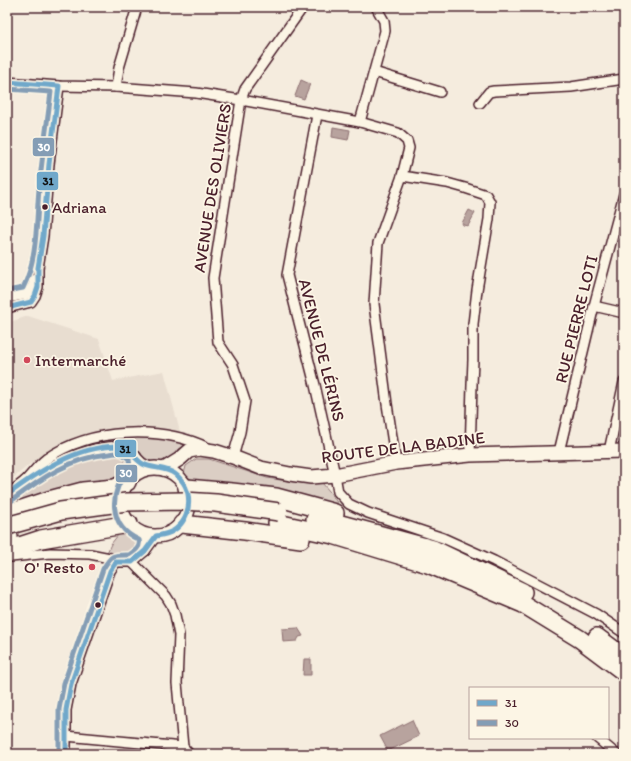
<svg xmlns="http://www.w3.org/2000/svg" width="631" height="761" viewBox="0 0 631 761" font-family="Itim,sans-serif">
  <rect width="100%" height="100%" fill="#f5ecde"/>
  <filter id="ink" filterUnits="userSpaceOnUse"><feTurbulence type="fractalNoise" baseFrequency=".025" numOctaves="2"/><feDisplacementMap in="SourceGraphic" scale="8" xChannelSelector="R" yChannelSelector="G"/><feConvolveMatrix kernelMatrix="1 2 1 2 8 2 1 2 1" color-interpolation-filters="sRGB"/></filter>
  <g filter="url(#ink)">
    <path fill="#e8ddd0" d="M28 316 99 339 113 381 164 371 180 432 115 428 65 444 30 464 7 483V323Z"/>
    <g fill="#dbcec4" stroke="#927678">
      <path d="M134 435 164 438 189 444 177 450 170 460 163 465C155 464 149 462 143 456 141 454 139 451 137 449 123 439 108 442 92 443L109 438Z"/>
      <path d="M119 454 125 460 126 472 117 480 7 510V505L25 492 48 474 93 458Z"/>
      <path d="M196 459H209L267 478 302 483H322L330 492 340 507 195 482 184 474 186 466Z"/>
      <path d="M122 530 131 532 138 540V548C127 558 119 558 106 555L111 544Z"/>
    </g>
    <g fill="#b8a39e" stroke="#8c6e70">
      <path d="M301 80 310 84 304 99 295 96Z"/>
      <path d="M333 127 350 130 348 140 332 137Z"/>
      <path d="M469 210 475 213 468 226 463 225 462 223Z"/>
      <path d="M298 628 303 636 299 637 297 641 283 642 282 629Z"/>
      <path d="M304 659H311V675H303Z"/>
      <path d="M412 720 419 736 388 751 380 736Z"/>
    </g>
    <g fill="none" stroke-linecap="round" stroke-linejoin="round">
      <g stroke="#4a1f2b" stroke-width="12">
        <g id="street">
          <path d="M374 72 440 92"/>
          <path d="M7 82 59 86 116 87 196 93 241 100 360 122 398 133 407 141 409 148 402 176 378 243 374 304 387 404 396 463"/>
          <path d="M116 87 119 68 137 7"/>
          <path d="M480 103 489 92 494 91 571 87 624 79"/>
          <path d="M317 115 287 275 315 385 335 475 338 492 349 504 368 513 443 538 494 561 596 614 624 633"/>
          <path d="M360 122 385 31 384 21 376 7"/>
          <path d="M402 176 447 183 465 188 486 195 490 202 489 219 477 290 473 324V360L472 385 470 455"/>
          <path d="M7 298 28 294 33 286 35 279"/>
          <path d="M594 306 624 313"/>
          <path d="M7 308 31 302 35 296 38 287V268L43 236 49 164 59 86"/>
          <path d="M609 451 624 382"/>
          <path d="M559 452 594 306 624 194"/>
          <path d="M136 456 137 472"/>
          <path d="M233 457 240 432 245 401 233 365 218 342 213 278 241 100 245 89 303 7"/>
          <path d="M25 481C32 474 38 465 46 459 90 428 160 425 208 448"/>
          <path d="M7 495 25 481 67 458 95 449 119 446 129 450 142 463 152 468"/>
          <path d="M144 534 147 542 145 551"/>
          <path d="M7 558 11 557 50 553 90 554 110 558 116 562H132L145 551 156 536"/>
          <path d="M132 562 166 596 171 604 175 615 179 635 177 683 183 747 189 754"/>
          <path d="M66 736 183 747"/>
          <path d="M597 738 616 754"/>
          <path d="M66 754V710L71 684 110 571 116 562"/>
        </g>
      </g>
      <g stroke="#4a1f2b" stroke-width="16">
        <g id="secondary">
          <circle cx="155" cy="502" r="34"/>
          <path d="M164 469 180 459 189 451 200 449 214 451 233 457 261 468 290 474 311 477 335 475 396 463 470 455 624 451"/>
        </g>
      </g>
      <g stroke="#4a1f2b" stroke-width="20">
        <g id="highway">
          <path d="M187 488 232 492 276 497 335 513"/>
          <path d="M7 514 49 500 83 491 115 488 127 482"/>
          <path d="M315 519 337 523 433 549 523 592"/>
          <path d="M277 523 333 535 428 564 523 604 580 639 624 672"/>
          <path d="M182 524 245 531 301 539"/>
          <path d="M7 537H9"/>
          <path d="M7 550 41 539 129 524"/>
          <path d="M597 637 624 657"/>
        </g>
      </g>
      <use href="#street" stroke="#fcf5e5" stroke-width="9"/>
      <use href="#secondary" stroke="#fcf5e5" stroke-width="13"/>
      <use href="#highway" stroke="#fcf5e5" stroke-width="17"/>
      <g stroke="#4a1f2b" stroke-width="20" stroke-linecap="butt">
        <path id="highway-bridge" d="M7 526 61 511 126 502 184 501 216 503 279 512"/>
      </g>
      <use href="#highway-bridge" stroke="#fcf5e5" stroke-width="17"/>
      <g stroke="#fcf5e5" stroke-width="8">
        <g id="bus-1">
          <path d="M7 82 59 86 49 164 43 236 38 268V287L35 296 31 302 7 308"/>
          <path d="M7 495C38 472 75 447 116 446 129 446 133 458 143 464 153 469 166 467 175 474 194 488 193 518 173 531 168 534 162 535 156 536L145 551 132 562H116L110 571 71 684 66 710V754"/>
        </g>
      </g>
      <g stroke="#fcf5e5" stroke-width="8">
        <g id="bus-2">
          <path d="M7 89 51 92C47 125 42 157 39 189 36 222 38 258 23 288L7 291"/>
          <path d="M11 501C40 479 72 457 109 454 113 453 118 452 122 454 124 455 127 457 129 459L130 469C108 490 108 527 139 540 141 547 135 551 129 555 113 555 112 554 103 569L64 683 59 709V754"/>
        </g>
      </g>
      <use href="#bus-1" stroke="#70a8ca" stroke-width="5"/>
      <use href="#bus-2" stroke="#849db5" stroke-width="5"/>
    </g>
  </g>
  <g fill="#4a1f2b" stroke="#fcf5e5" stroke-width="1.5">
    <circle cx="45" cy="207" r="3.5"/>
    <circle cx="98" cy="605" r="3.5"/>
  </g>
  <g fill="#d1495b" stroke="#fcf5e5" stroke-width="1.5">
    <circle cx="27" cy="360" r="4"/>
    <circle cx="92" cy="567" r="4"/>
  </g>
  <g text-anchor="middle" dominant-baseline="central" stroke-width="3.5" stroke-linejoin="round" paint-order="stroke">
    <g font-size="16" fill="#4a1f2b" stroke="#fcf5e5" text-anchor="start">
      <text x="52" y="207">Adriana</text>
    </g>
    <g font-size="17" fill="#4a1f2b" stroke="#fcf5e5">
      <text transform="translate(212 188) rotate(-81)">AVENUE DES OLIVIERS</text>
      <text transform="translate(576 319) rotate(-76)">RUE PIERRE LOTI</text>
      <text transform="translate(322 350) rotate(76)">AVENUE DE LÉRINS</text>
      <text transform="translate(403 447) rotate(-7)">ROUTE DE LA BADINE</text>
    </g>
    <g font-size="17" fill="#4a1f2b" stroke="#fcf5e5" text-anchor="start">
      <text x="35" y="360">Intermarché</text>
      <text x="84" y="567" text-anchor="end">O' Resto</text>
    </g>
  </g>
  <g stroke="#fcf5e5" stroke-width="1.5">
    <rect x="32" y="137" width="23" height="20" rx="4" fill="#849db5"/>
    <rect x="36" y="171" width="23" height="20" rx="4" fill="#70a8ca"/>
    <rect x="114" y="439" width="23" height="19" rx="4" fill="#70a8ca"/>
    <rect x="115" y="464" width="23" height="19" rx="4" fill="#849db5"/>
  </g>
  <g font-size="11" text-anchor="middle" font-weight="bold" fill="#fff">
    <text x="44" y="151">30</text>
    <text x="126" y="477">30</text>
  </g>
  <g font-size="11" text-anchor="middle" font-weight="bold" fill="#111">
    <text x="48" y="185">31</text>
    <text x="125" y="453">31</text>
  </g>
  <rect width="631" height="761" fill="none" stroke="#fcf5e5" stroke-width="24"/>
  <rect x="12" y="12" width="607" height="737" fill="none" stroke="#4a1f2b" stroke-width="1.5" filter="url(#ink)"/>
  <rect x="469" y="687" width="140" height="52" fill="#fcf5e5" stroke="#b59f9b"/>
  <rect x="477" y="700" width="20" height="6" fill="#70a8ca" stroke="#b59f9b"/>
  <text x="505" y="707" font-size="12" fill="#4a1f2b">31</text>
  <rect x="477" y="720" width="20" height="6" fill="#849db5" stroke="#b59f9b"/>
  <text x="505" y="727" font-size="12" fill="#4a1f2b">30</text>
</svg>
